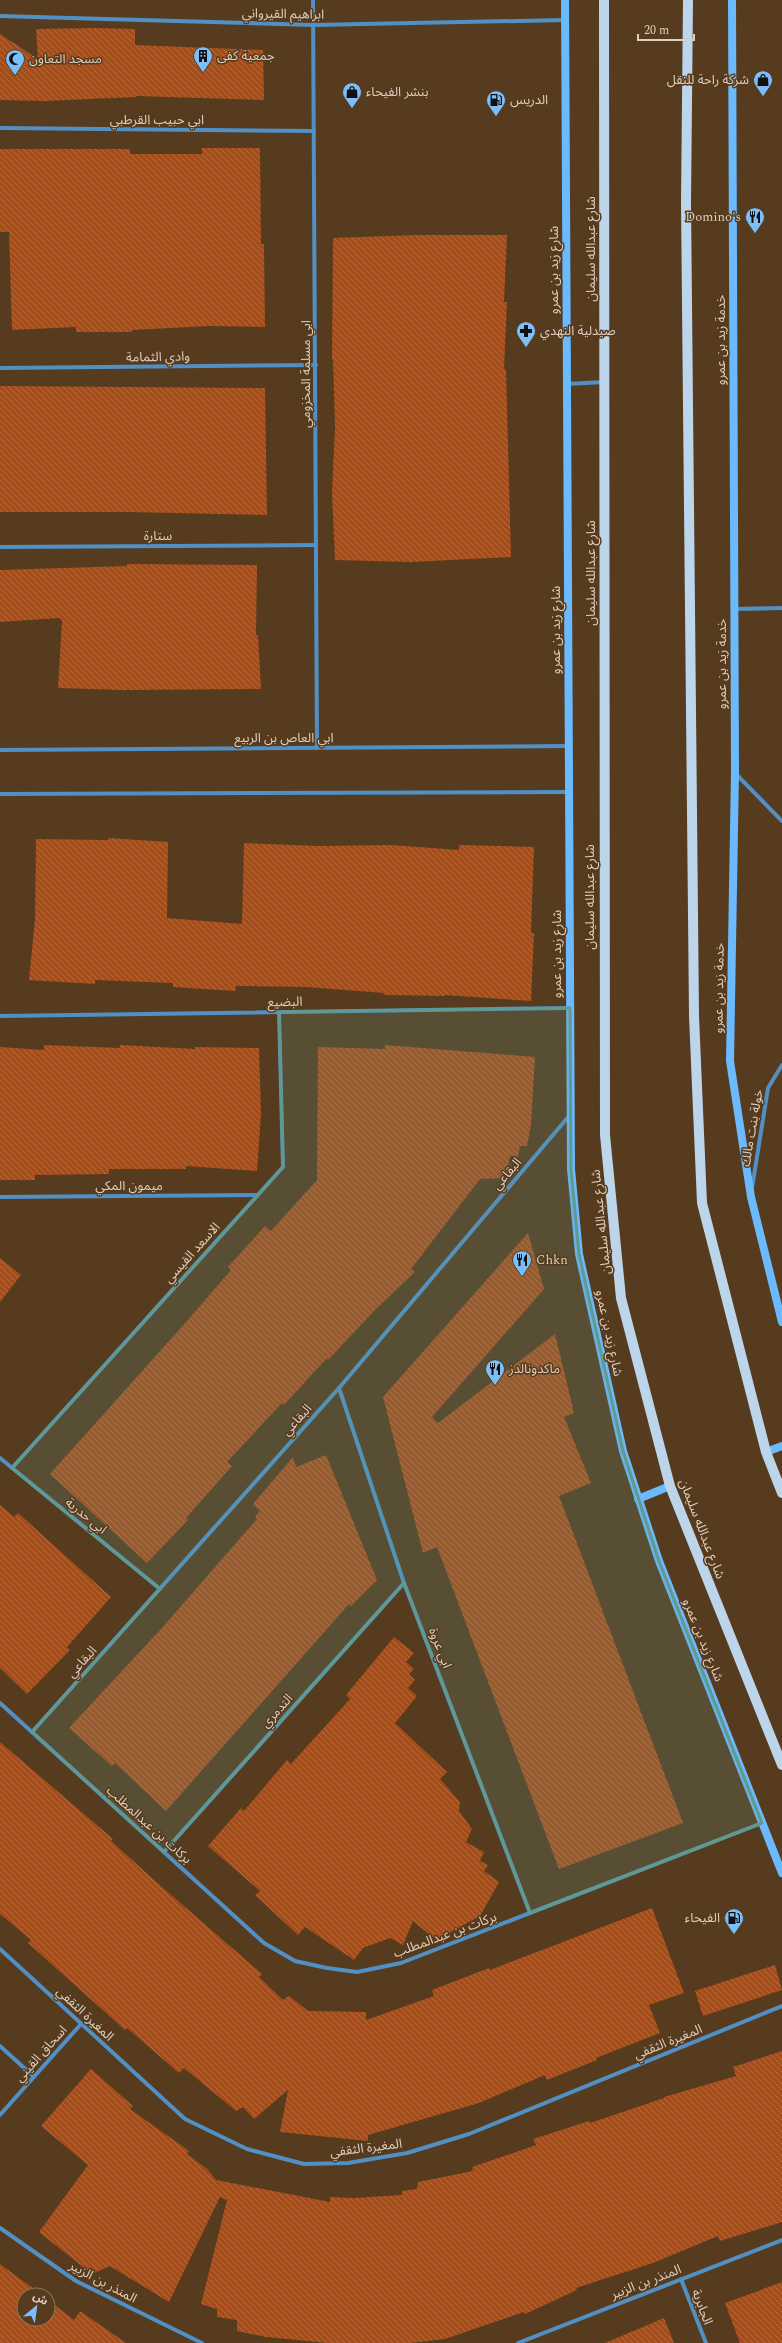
<svg xmlns="http://www.w3.org/2000/svg" width="782" height="2343" viewBox="0 0 782 2343" font-family="Spectral,'Noto Sans Arabic',serif">
  <defs>
    <pattern id="building-back-hatch" width="6" height="6" patternUnits="userSpaceOnUse"><rect width="6" height="6" fill="#a74c17"/><path d="M-1 5l2 2M0 0l6 6M5-1l2 2" fill="none" stroke="#b76d42"/></pattern>
  </defs>
  <rect width="100%" height="100%" fill="#563b1e"/>
  <g fill="url(#building-back-hatch)">
    <path d="M94 28 135 29V45L263 50 264 100 136 96V97L44 101 0 100V34L38 59 36 29Z"/>
    <path d="M202 148H260L261 244H264L265 327 209 326 132 330V332H76V327L12 330 9 232H0V149H130V154H202Z"/>
    <path d="M416 235H507L504 302H507L504 369H506L511 557 411 562 335 560 332 493 335 427 333 360H332L333 238Z"/>
    <path d="M0 386 265 388 267 515 128 512H0Z"/>
    <path d="M127 564 257 565 256 635H258L261 689 123 690 58 688 62 621 60 618 0 622V570L127 566Z"/>
    <path d="M108 838 168 842 167 918 242 924 244 843 319 846 391 845 459 850V845L534 847 531 933H534L531 1001 445 995V996L384 995V993L307 987 236 986 235 991 173 987V983L95 980V984L29 980 35 919 36 839 108 840Z"/>
    <path d="M44 1045 120 1048V1045L195 1049V1047L259 1048 261 1114 257 1171 186 1166V1169H109V1174L35 1175V1180H0V1047L44 1050Z"/>
    <path d="M385 1045 535 1057 531 1125 527 1146H520L518 1157 510 1156 506 1178 480 1179 411 1269 415 1272 374 1311 328 1360 327 1358 284 1405 282 1403 227 1462 232 1466 186 1518 188 1520 147 1563 50 1474 187 1321 231 1270 228 1267 265 1226 271 1231 317 1180 318 1047 385 1049Z"/>
    <path d="M528 1233 544 1289 432 1417 438 1423 555 1334 574 1413 564 1417 591 1483 559 1496 683 1823 559 1869 437 1547 423 1553 383 1397Z"/>
    <path d="M0 1258 21 1275 0 1302Z"/>
    <path d="M326 1455 377 1580 351 1606 349 1604 166 1811 115 1763 112 1766 69 1728 161 1629 257 1519 255 1517 260 1511 253 1504 293 1457 296 1467Z"/>
    <path d="M0 1505 14 1517 18 1513 111 1597 67 1647 70 1650 27 1694 0 1668Z"/>
    <path d="M394 1637 414 1653 406 1662 414 1669 409 1674 415 1680 408 1688 417 1696 395 1723 447 1772 440 1779 460 1802 459 1811 472 1829 466 1842 484 1852 480 1861 488 1865 484 1871 499 1882 480 1916 436 1940 413 1921 403 1945 390 1938 363 1948 354 1960 305 1927 298 1935 255 1895 260 1891 208 1846 241 1808 244 1811 287 1760 291 1764 350 1699 346 1695Z"/>
    <path d="M0 1742 113 1839 111 1841 162 1887 262 1974 259 1977 283 2000 289 1996 308 2011 366 2012V2020L434 1996 432 1990 489 1968 490 1970 652 1908 684 1993 649 2005 660 2033 596 2058 597 2060 547 2080 545 2075 479 2103 368 2135V2141L280 2132 288 2090 254 2119 243 2107 236 2111 184 2068 179 2073 127 2028 125 2030 28 1943 31 1940 0 1914Z"/>
    <path d="M775 1965 782 1990 703 2016 695 1991Z"/>
    <path d="M782 2051V2222L720 2241 718 2236 653 2263 576 2288 577 2290 525 2314 524 2312 445 2339 410 2343H328L266 2337 237 2331V2320L217 2317V2309L201 2304 227 2200 220 2197 169 2302 110 2266 92 2274 39 2232 88 2165 41 2126 91 2069 133 2106 130 2109 189 2151 187 2154 207 2169 216 2180 330 2202V2197L354 2198 402 2195V2191L417 2189 418 2182 473 2171 472 2167 536 2145 533 2139 589 2121 590 2123 664 2098V2097L736 2076 733 2067Z"/>
    <path d="M0 2264 42 2295H24V2319H48V2300L74 2320 80 2311 126 2343H0Z"/>
    <path d="M782 2282V2343H740L725 2303Z"/>
    <path d="M664 2318 674 2343H605Z"/>
  </g>
  <g fill="none" stroke-linecap="round" stroke-linejoin="round">
    <g stroke="#5190c5" stroke-width="4">
      <path d="M313 0 317 748"/>
      <path d="M0 16 313 25 565 20"/>
      <path d="M0 128 314 131"/>
      <path d="M0 368 316 365"/>
      <path d="M567 384 604 382"/>
      <path d="M0 547 316 545"/>
      <path d="M734 609 782 608"/>
      <path d="M0 750 568 746"/>
      <path d="M736 774 782 821"/>
      <path d="M0 794 568 792"/>
      <path d="M0 1016 570 1008"/>
      <path d="M752 1188 768 1088 782 1065"/>
      <path d="M0 1197 258 1195"/>
      <path d="M339 1388 404 1583 530 1913"/>
      <path d="M0 1458 160 1589"/>
      <path d="M12 1468 283 1167 279 1012"/>
      <path d="M0 1703 264 1943 295 1961 327 1968 357 1972 401 1963 762 1823"/>
      <path d="M32 1732 339 1388 569 1116"/>
      <path d="M164 1852 404 1583"/>
      <path d="M0 1949 185 2119 247 2149 304 2164 348 2163 407 2153 469 2134 782 2006"/>
      <path d="M0 2046 33 2076"/>
      <path d="M0 2115 81 2024"/>
      <path d="M0 2228 76 2281 202 2343"/>
      <path d="M681 2279 706 2343"/>
      <path d="M518 2343 782 2240"/>
    </g>
    <g stroke="#6abafd" stroke-width="8">
      <path d="M565 0 571 1169 579 1254 623 1451 659 1561 782 1873"/>
      <path d="M732 0 735 772 730 1061 751 1197 782 1322"/>
      <path d="M766 1452 782 1446"/>
      <path d="M638 1499 670 1486"/>
    </g>
    <g stroke="#bdd5ea" stroke-width="10">
      <path d="M604 0 605 1135 621 1298 670 1486 782 1765"/>
      <path d="M688 0 686 202 694 1016 702 1203 766 1452 782 1493"/>
    </g>
  </g>
  <path fill="#62998e" fill-opacity="0.2" stroke="#62998e" stroke-width="3" stroke-linejoin="round" d="M570 1008 571 1169 579 1254 623 1451 659 1561 762 1823 530 1913 404 1583 164 1852 32 1732 160 1589 12 1468 283 1167 279 1012Z"/>
  <defs>
    <g id="building-pin" transform="scale(1)"><path d="M0 17L-7.5 6A9.5 9.5 0 1 1 7.5 6Z" fill="#7bbef8" stroke="#563b1e"/><path d="M-4-6H4V6H1V3H-1V6H-4ZM-2.5-4.3h1.7v1.8h-1.7ZM.8-4.3h1.7v1.8H.8ZM-2.5-1h1.7V.8h-1.7ZM.8-1h1.7V.8H.8Z" fill="#111"/></g>
    <g id="mosque-pin" transform="scale(1)"><path d="M0 17L-7.5 6A9.5 9.5 0 1 1 7.5 6Z" fill="#7bbef8" stroke="#563b1e"/><path d="M3.5-4.9A6 6 0 1 0 3.5 4.9A5 5 0 1 1 3.5-4.9Z" fill="#111"/></g>
    <g id="shop-pin" transform="scale(1)"><path d="M0 17L-7.5 6A9.5 9.5 0 1 1 7.5 6Z" fill="#7bbef8" stroke="#563b1e"/><path d="M-5-2.5h2.3a2.7 3.5 0 0 1 5.4 0H5L5.5 6h-11ZM-1.5-2.5h3a1.5 2.3 0 0 0-3 0Z" fill="#111"/></g>
    <g id="fuel-pin" transform="scale(1)"><path d="M0 17L-7.5 6A9.5 9.5 0 1 1 7.5 6Z" fill="#7bbef8" stroke="#563b1e"/><path d="M-5.5-6h7V0h2V4h1.3V-2.5L3-4.5l.8-.8L6-3V5H2.5V1h-1V6h-7ZM-4.2-4.7v3.2H.2V-4.7Z" fill="#111"/></g>
    <g id="restaurant-pin" transform="scale(1)"><path d="M0 17L-7.5 6A9.5 9.5 0 1 1 7.5 6Z" fill="#7bbef8" stroke="#563b1e"/><path d="M-5-6h1v4h1v-4h1v4h1v-4h1v5L-1.5 .5V6h-2V.5L-5-1ZM5-6V6H3V1.5H1.5Q1.5-4 5-6Z" fill="#111"/></g>
    <g id="pharmacy-pin" transform="scale(1)"><path d="M0 17L-7.5 6A9.5 9.5 0 1 1 7.5 6Z" fill="#7bbef8" stroke="#563b1e"/><path d="M-2-6h4v4h4v4h-4v4h-4v-4h-4v-4h4Z" fill="#111"/></g>
  </defs>
  <g fill-rule="evenodd">
    <use href="#building-pin" x="203" y="56"/>
    <use href="#mosque-pin" x="15" y="59"/>
    <use href="#shop-pin" x="763" y="80"/>
    <use href="#shop-pin" x="352" y="92"/>
    <use href="#fuel-pin" x="496" y="100"/>
    <use href="#restaurant-pin" x="755" y="217"/>
    <use href="#pharmacy-pin" x="526" y="331"/>
    <use href="#restaurant-pin" x="522" y="1260"/>
    <use href="#restaurant-pin" x="495" y="1369"/>
    <use href="#fuel-pin" x="734" y="1918"/>
  </g>
  <g text-anchor="middle" dominant-baseline="central" stroke-width="3" stroke-linejoin="round" paint-order="stroke">
    <g font-size="13" fill="#dfcebe" stroke="#563b1e">
      <text transform="translate(283 14) rotate(1)">ابراهيم القيرواني</text>
      <text x="157" y="120">ابي حبيب القرطبي</text>
      <text transform="translate(591 249) rotate(-90)">شارع عبدالله سليمان</text>
      <text transform="translate(554 270) rotate(-90)">شارع زيد بن عمرو</text>
      <text transform="translate(721 340) rotate(-90)">خدمة زيد بن عمرو</text>
      <text transform="translate(158 357) rotate(-1)">وادي الثمامة</text>
      <text transform="translate(306 374) rotate(-90)">ابي مسلمة المخزومي</text>
      <text x="158" y="536">ستارة</text>
      <text transform="translate(591 573) rotate(-90)">شارع عبدالله سليمان</text>
      <text transform="translate(556 630) rotate(-90)">شارع زيد بن عمرو</text>
      <text transform="translate(722 664) rotate(-90)">خدمة زيد بن عمرو</text>
      <text x="284" y="738">ابي العاص بن الربيع</text>
      <text transform="translate(590 897) rotate(-90)">شارع عبدالله سليمان</text>
      <text transform="translate(557 954) rotate(-90)">شارع زيد بن عمرو</text>
      <text transform="translate(719 988) rotate(-89)">خدمة زيد بن عمرو</text>
      <text transform="translate(285 1002) rotate(-1)">البضيع</text>
      <text transform="translate(752 1128) rotate(-80)">خولة بنت مالك</text>
      <text transform="translate(507 1174) rotate(-50)">البقاعي</text>
      <text x="129" y="1186">ميمون المكي</text>
      <text transform="translate(601 1222) rotate(-96)">شارع عبدالله سليمان</text>
      <text transform="translate(192 1253) rotate(-48)">الاسعد القيسي</text>
      <text transform="translate(609 1333) rotate(78)">شارع زيد بن عمرو</text>
      <text transform="translate(297 1420) rotate(-48)">البقاعي</text>
      <text transform="translate(86 1516) rotate(39)">ابي حدرية</text>
      <text transform="translate(702 1529) rotate(69)">شارع عبدالله سليمان</text>
      <text transform="translate(703 1640) rotate(68)">شارع زيد بن عمرو</text>
      <text transform="translate(440 1648) rotate(69)">ابي عروة</text>
      <text transform="translate(82 1662) rotate(-48)">البقاعي</text>
      <text transform="translate(277 1711) rotate(-48)">التدمري</text>
      <text transform="translate(149 1825) rotate(42)">بركات بن عبدالمطلب</text>
      <text transform="translate(445 1935) rotate(-20)">بركات بن عبدالمطلب</text>
      <text transform="translate(85 2014) rotate(43)">المغيرة الثقفي</text>
      <text transform="translate(668 2042) rotate(-22)">المغيرة الثقفي</text>
      <text transform="translate(41 2054) rotate(-48)">اسحاق القيني</text>
      <text transform="translate(366 2148) rotate(-7)">المغيرة الثقفي</text>
      <text transform="translate(103 2282) rotate(28)">المنذر بن الزبير</text>
      <text transform="translate(646 2282) rotate(-21)">المنذر بن الزبير</text>
      <text transform="translate(702 2307) rotate(69)">الجابرية</text>
    </g>
    <g font-size="13" fill="#dfcebe" stroke="#563b1e" text-anchor="start">
      <text x="217" y="56">جمعية كفى</text>
      <text x="29" y="59">مسجد التعاون</text>
      <text x="749" y="80" text-anchor="end">شركة راحة للنقل</text>
      <text x="366" y="92">بنشر الفيحاء</text>
      <text x="510" y="100">الدريس</text>
      <text x="741" y="217" text-anchor="end">Domino's</text>
      <text x="540" y="331">صيدلية النهدي</text>
      <text x="536" y="1260">Chkn</text>
      <text x="509" y="1369">ماكدونالدز</text>
      <text x="720" y="1918" text-anchor="end">الفيحاء</text>
    </g>
  </g>
  <g transform="translate(36 2307) rotate(29)"><circle r="19" fill="#563b1e" stroke="#8d765e"/>
  <path d="M0-3L7 15L0 10L-7 15Z" fill="#7bbef8"/>
  <text y="-6" font-size="11" font-weight="bold" text-anchor="middle" fill="#dfcebe">ش</text>
  </g>
  <path d="M638 34v6h56v-6" fill="none" stroke="#dfcebe" stroke-width="2"/>
  <text x="644" y="34" font-size="12" fill="#dfcebe" stroke="#563b1e" stroke-width="3" paint-order="stroke">20 m</text>
</svg>
